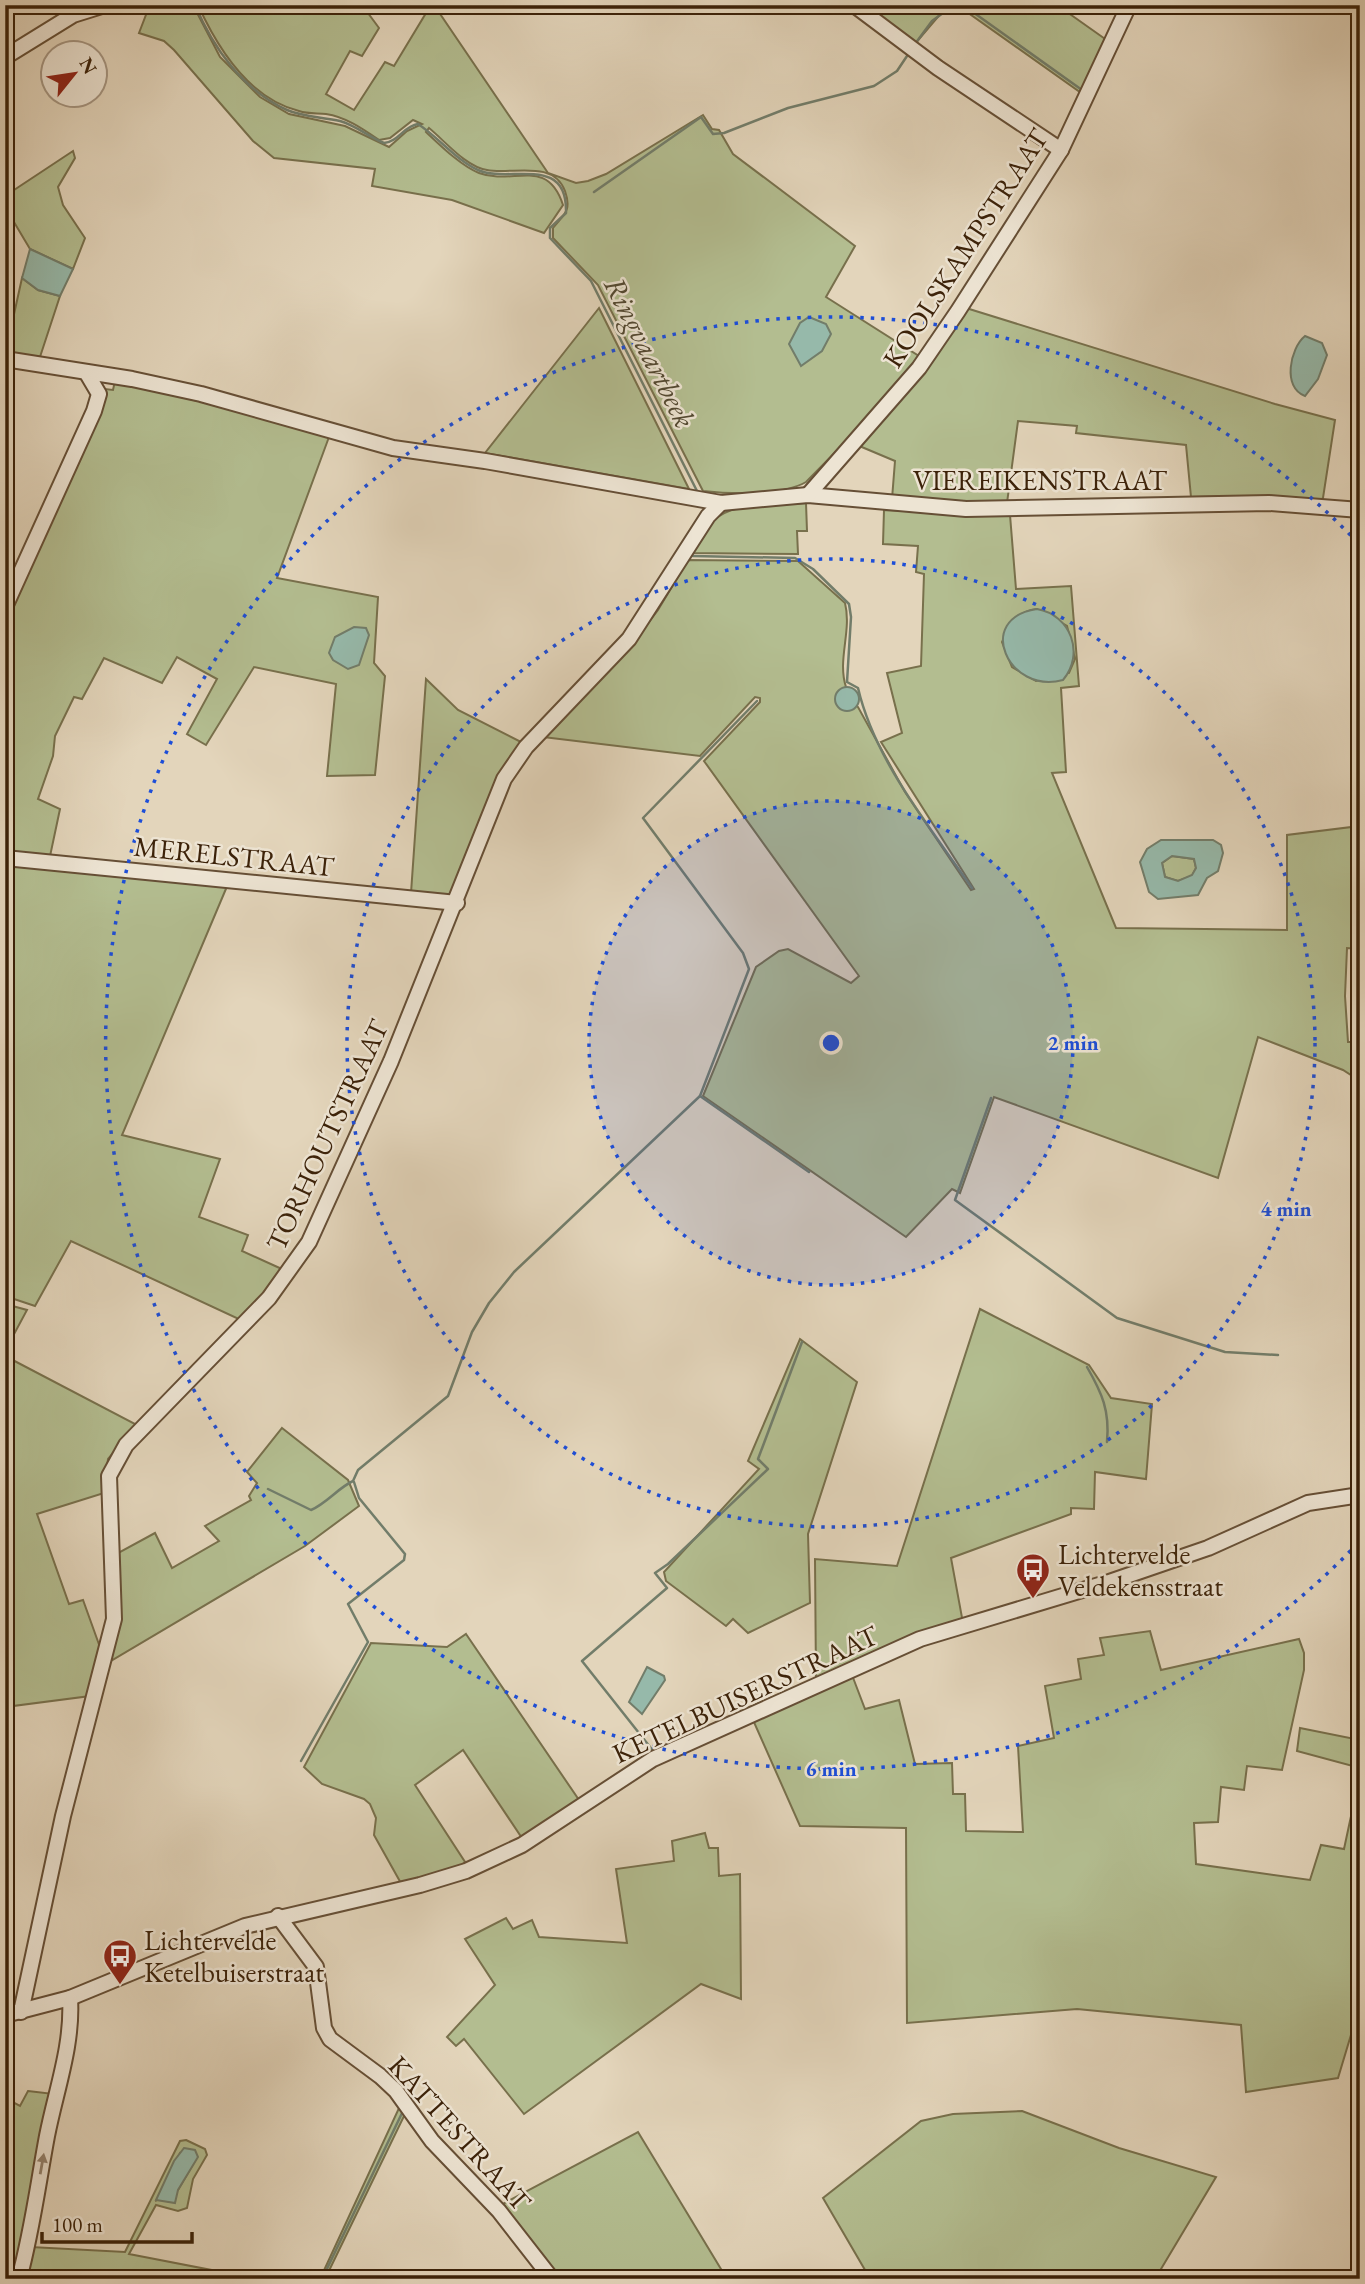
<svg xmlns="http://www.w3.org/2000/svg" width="1365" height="2284" viewBox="0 0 1365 2284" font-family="'EB Garamond',serif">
  <rect width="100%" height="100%" fill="#e3d5bb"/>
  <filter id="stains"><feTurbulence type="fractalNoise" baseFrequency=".00286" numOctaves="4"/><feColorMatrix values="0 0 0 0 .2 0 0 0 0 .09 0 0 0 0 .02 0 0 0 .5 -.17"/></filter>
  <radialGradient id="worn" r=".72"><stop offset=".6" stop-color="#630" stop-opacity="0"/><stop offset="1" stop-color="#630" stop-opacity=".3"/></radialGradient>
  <g fill="#b3bd90" stroke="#78704c" stroke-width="2" fill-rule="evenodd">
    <path d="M193 5 220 57 260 97 289 114 345 126 389 147 407 131 422 124 413 120 390 138 379 140C363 129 346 117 326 114 317 113 308 114 299 111 250 99 218 49 198 5H362L379 28 362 56 350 51 326 94 354 110 385 62 394 66 426 13 417 8 418 5H434L548 173 576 183 588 181 606 174 703 115 712 129 719 130 733 154 855 246 826 297 922 358 871 416 806 482C782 496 730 494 703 491L598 285 553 238V228C564 214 572 211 565 191 553 159 512 175 487 170 466 167 445 141 429 128L426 132C440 145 461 166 479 173 513 186 547 156 563 205L544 233 452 200 372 186 375 169 274 158 253 141 174 50 164 41 139 33 149 7Z"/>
    <path d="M864 5H948L915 44Z"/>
    <path d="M957 5H1057L1108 41 1084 95Z"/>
    <path d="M73 151 75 158 58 187 63 205 85 238 73 269 30 249 5 207V196Z"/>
    <path d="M22 278 38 290 60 296 39 360 5 355Z"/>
    <path d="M599 308 689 489 485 453Z"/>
    <path d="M966 308 1275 404 1335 420 1323 498 1319 501 1264 496 1191 497 1186 445 1076 433 1077 426 1018 421 1007 503 892 499 895 461 857 445Z"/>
    <path d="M115 381 264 417 329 437 277 578 378 597 374 663 385 676 375 775 327 776 336 684 254 667 206 745 187 734 217 679 177 657 162 683 104 658 82 699 74 697 55 736 53 756 38 799 60 809 49 861 5 855V620L89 435 105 389 113 390Z"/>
    <path d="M806 503 807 531H797L798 554 690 553C696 544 701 532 709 524 731 500 777 505 806 503Z"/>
    <path d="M884 510 1010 515 1016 589 1071 586 1079 686 1061 688 1066 772 1052 773 1116 928 1287 930V835L1360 826V949L1347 948 1345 996 1348 1042H1360V1081L1343 1070 1258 1037 1218 1178 994 1097 960 1193 952 1189 906 1237 703 1096 756 967 779 951 788 949 851 983 859 976 704 761 760 702V698L755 697 700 756 543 737 633 643 658 610 688 560 798 561 845 603C852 631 837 660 846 687L841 691 858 707 905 792 971 890 974 889 881 742 902 733 887 673 921 666 924 574 916 572 918 546 883 544ZM1037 609 1067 626 1075 659 1069 673 1036 681 1012 667 1002 642C1012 623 1015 612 1037 609Z"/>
    <path d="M426 679 458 710 523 743 450 898 411 893Z"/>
    <path d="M1172 856 1194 859 1196 868 1192 876 1178 881 1165 877 1162 863Z"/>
    <path d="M5 863 228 884 122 1135 220 1159 199 1217 248 1235 242 1251 284 1270 243 1321 71 1241 35 1306 5 1296Z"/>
    <path d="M5 1304 27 1310 5 1351Z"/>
    <path d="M980 1309 1089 1365 1111 1398 1152 1404 1146 1479 1095 1472 1094 1509 1071 1508V1514L951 1558 963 1623 816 1680 815 1559 897 1566Z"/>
    <path d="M800 1339 857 1382 808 1534 810 1603 748 1633 733 1619 726 1626 666 1581 664 1572 759 1469 748 1461Z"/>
    <path d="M5 1356 137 1425 108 1459 104 1493 37 1514 69 1604 83 1600 101 1650 90 1696 5 1707Z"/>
    <path d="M282 1428 348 1480 359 1506 305 1546 109 1662 121 1622 118 1553 155 1533 172 1568 219 1541 205 1526 251 1500 249 1496 257 1483 247 1472Z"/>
    <path d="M1150 1631 1161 1670 1299 1639 1304 1653V1670L1282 1770 1247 1766 1244 1790 1221 1787 1218 1822 1194 1823 1196 1864 1310 1880 1321 1845 1344 1849 1360 1774V2005L1338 2078 1246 2092 1241 2025 1077 2009 907 2023 906 1828 800 1826 753 1720 852 1675 865 1709 899 1700 915 1764 952 1763 953 1794H965L966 1831 1023 1832 1018 1746 1054 1738 1045 1686 1081 1679 1078 1659 1104 1655 1100 1638Z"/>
    <path d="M466 1634 579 1800 522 1838 463 1750 415 1785 467 1865 402 1885 374 1835 376 1818 370 1804 364 1799 322 1784 304 1767 371 1643 447 1647Z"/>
    <path d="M1300 1728 1360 1740V1768L1297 1751Z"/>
    <path d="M705 1833 709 1848H718L719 1876 740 1874 741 1999 701 1984 524 2114 464 2039 456 2046 447 2037 495 1985 465 1939 506 1918 513 1929 532 1920 539 1937 627 1943 616 1869 674 1861 672 1841Z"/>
    <path d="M332 2048 367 2070 406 2112 325 2279H320L400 2106 375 2080Z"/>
    <path d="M28 2091 54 2094 16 2279H5V2187L10 2176 5 2175V2098L20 2106Z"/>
    <path d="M1022 2111 1119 2148 1216 2177 1155 2279H858L865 2270 823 2198 921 2121 953 2114Z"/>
    <path d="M638 2132 727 2279H558L499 2206Z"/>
    <path d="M186 2140 205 2149 207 2155 193 2179 187 2208 178 2211 156 2205 129 2254 258 2279H21L31 2247 125 2252 180 2141ZM180 2153 195 2161 178 2190 157 2200Z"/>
  </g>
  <g fill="#96b9aa" stroke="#727d6a" stroke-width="2" fill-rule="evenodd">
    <path d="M30 249 73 269 60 296 38 290 22 278Z"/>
    <path d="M809 317 826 324 831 334 822 351 801 366 789 344 800 323Z"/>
    <path d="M1305 336 1322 343 1327 355 1318 379 1305 396C1282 388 1290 348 1305 336Z"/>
    <path d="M1037 609C1071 615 1085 654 1063 680 1008 695 974 618 1037 609Z"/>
    <path d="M354 627 366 628 369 635 359 665 348 669 333 660 329 653 335 637Z"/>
    <circle cx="847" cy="699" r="12"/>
    <path d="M1161 840H1213L1221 845 1223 853 1218 871 1207 878 1198 895 1158 899 1149 892 1140 862 1147 849ZM1172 856 1194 859 1196 868 1192 875 1178 881 1165 877 1162 863Z"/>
    <path d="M647 1667 664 1676 665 1680 642 1714 629 1702Z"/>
    <path d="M184 2148 195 2150 198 2157 178 2190 175 2203 156 2200 174 2161Z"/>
  </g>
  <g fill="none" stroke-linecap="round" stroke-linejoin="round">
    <g stroke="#727d6a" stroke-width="2.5">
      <path d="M195 5C213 48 243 90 287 110 303 117 323 117 340 121 357 126 369 137 384 143 398 142 404 126 418 124 438 137 456 160 478 170 508 184 568 153 566 213L550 228V238L591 281 698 493"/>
      <path d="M963 5 1082 90"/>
      <path d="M915 44 932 21 954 5"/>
      <path d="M594 192 701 117 713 134 724 133 788 108 874 86 897 71 909 53"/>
      <path d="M693 556 795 558 813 569 849 604 851 617 847 682 858 688C875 761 930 827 972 888"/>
      <path d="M700 1096 809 1172"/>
      <path d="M991 1098 955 1200 1117 1318 1225 1352 1278 1355"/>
      <path d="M1087 1367C1102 1393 1110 1411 1107 1442"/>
      <path d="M268 1489 311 1510C327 1503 338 1488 353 1481L358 1470 448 1396 472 1332 489 1303 514 1272 700 1096 749 969 743 953 643 818 757 701"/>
      <path d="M654 1752 582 1661 667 1588 655 1573 668 1564 768 1469 758 1459 802 1342"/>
      <path d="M301 1761 368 1642 348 1604 404 1560 405 1554 359 1498 354 1482"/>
      <path d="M322 2279 404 2109"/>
    </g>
    <g stroke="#664f36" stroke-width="18">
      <g id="minor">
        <path d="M854 5 938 68 1061 150"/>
        <path d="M5 57 73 15 105 5"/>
        <path d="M5 359 132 379 201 394 393 448 485 461 721 503 808 495 966 509 1269 503 1360 510"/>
        <path d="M808 495 919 368 958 311 1061 150 1129 5"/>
        <path d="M5 607 94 411 99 394 86 372"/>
        <path d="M5 858 457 903"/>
        <path d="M278 1916 316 1967 324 2028 330 2039 380 2076 396 2091 432 2141 499 2211 552 2279"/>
        <path d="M21 2012 63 1816 114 1619 109 1476 126 1445 269 1298 309 1242 391 1061 504 779 526 747 629 639 708 516 721 503"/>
        <path d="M5 2015 70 1998 245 1926 420 1885 466 1871 522 1845 653 1759 920 1639 1109 1582 1208 1548 1308 1503 1360 1495"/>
        <path d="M19 2279C32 2232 38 2184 47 2136 56 2090 73 2045 70 1998"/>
      </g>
    </g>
    <use href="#minor" stroke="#ede4d3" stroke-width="14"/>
  </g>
  <defs><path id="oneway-solid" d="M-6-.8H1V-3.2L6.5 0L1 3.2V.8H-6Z" transform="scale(1.75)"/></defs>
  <use fill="#94836e" href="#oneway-solid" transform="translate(42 2164) rotate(-80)"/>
  <circle cx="831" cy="1043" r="242" fill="#1d4ed8" fill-opacity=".12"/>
  <g fill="none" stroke="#1d4ed8" stroke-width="3.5" stroke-dasharray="3.5 7">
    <circle cx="831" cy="1043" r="242"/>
    <circle cx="831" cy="1043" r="484"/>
    <path d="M1358 1543A726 726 0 1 1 1358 543"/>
  </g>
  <defs>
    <g id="bus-pin" transform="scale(1.75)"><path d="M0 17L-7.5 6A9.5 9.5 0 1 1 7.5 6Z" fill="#8f2418" stroke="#ede4d3"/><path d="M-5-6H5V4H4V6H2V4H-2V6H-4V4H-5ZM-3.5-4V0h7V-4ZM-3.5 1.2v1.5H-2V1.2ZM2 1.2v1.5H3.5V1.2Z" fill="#fff"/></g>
  </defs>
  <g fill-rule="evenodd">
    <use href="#bus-pin" x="1033" y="1570"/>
    <use href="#bus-pin" x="120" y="1956"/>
  </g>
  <g text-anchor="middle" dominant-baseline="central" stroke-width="5" stroke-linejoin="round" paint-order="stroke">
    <g font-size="28" fill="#3c2209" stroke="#ede4d3">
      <text transform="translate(965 248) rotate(-57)">KOOLSKAMPSTRAAT</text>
      <text x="1040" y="480">VIEREIKENSTRAAT</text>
      <text transform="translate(234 856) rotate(6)">MERELSTRAAT</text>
      <text transform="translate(327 1135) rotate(-65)">TORHOUTSTRAAT</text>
      <text transform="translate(745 1694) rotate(-25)">KETELBUISERSTRAAT</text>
      <text transform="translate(460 2133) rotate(48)">KATTESTRAAT</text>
    </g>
    <g font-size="28" fill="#3c2209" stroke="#ede4d3" text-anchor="start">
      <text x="1058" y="1554">Lichtervelde<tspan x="1058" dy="32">Veldekensstraat</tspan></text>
      <text x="144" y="1940">Lichtervelde<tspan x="144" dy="32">Ketelbuiserstraat</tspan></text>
    </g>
    <g font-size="30" font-style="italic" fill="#524831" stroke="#ede4d3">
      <text transform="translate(650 352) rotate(63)">Ringvaartbeek</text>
    </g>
  </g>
  <circle cx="831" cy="1043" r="10" fill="#1d4ed8" stroke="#ede4d3" stroke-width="3.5"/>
  <g font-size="21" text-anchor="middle" font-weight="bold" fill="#1d4ed8" stroke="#ede4d3" stroke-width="5" stroke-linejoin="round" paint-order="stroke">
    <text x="1073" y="1050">2 min</text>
    <text x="1286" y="1216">4 min</text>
    <text x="831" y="1776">6 min</text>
  </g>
  <rect width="1365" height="2284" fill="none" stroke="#e3d5bb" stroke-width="28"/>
  <rect x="7" y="7" width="1351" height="2270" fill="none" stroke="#3c2209" stroke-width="3.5"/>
  <rect x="14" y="14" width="1337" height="2256" fill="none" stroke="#3c2209" stroke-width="2"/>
  <g transform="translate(74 74) rotate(60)"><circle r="33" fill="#ede4d3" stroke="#a69682" stroke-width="2"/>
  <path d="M0-5L12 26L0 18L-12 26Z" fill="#8f2418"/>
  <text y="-10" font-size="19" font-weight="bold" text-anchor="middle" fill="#3c2209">N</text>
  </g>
  <path d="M42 2232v10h150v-10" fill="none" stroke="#3c2209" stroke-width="3.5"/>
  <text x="52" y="2232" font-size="21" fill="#3c2209" stroke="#ede4d3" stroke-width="5" paint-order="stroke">100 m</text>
  <rect width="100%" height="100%" filter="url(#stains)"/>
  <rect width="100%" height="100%" fill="url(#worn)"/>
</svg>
